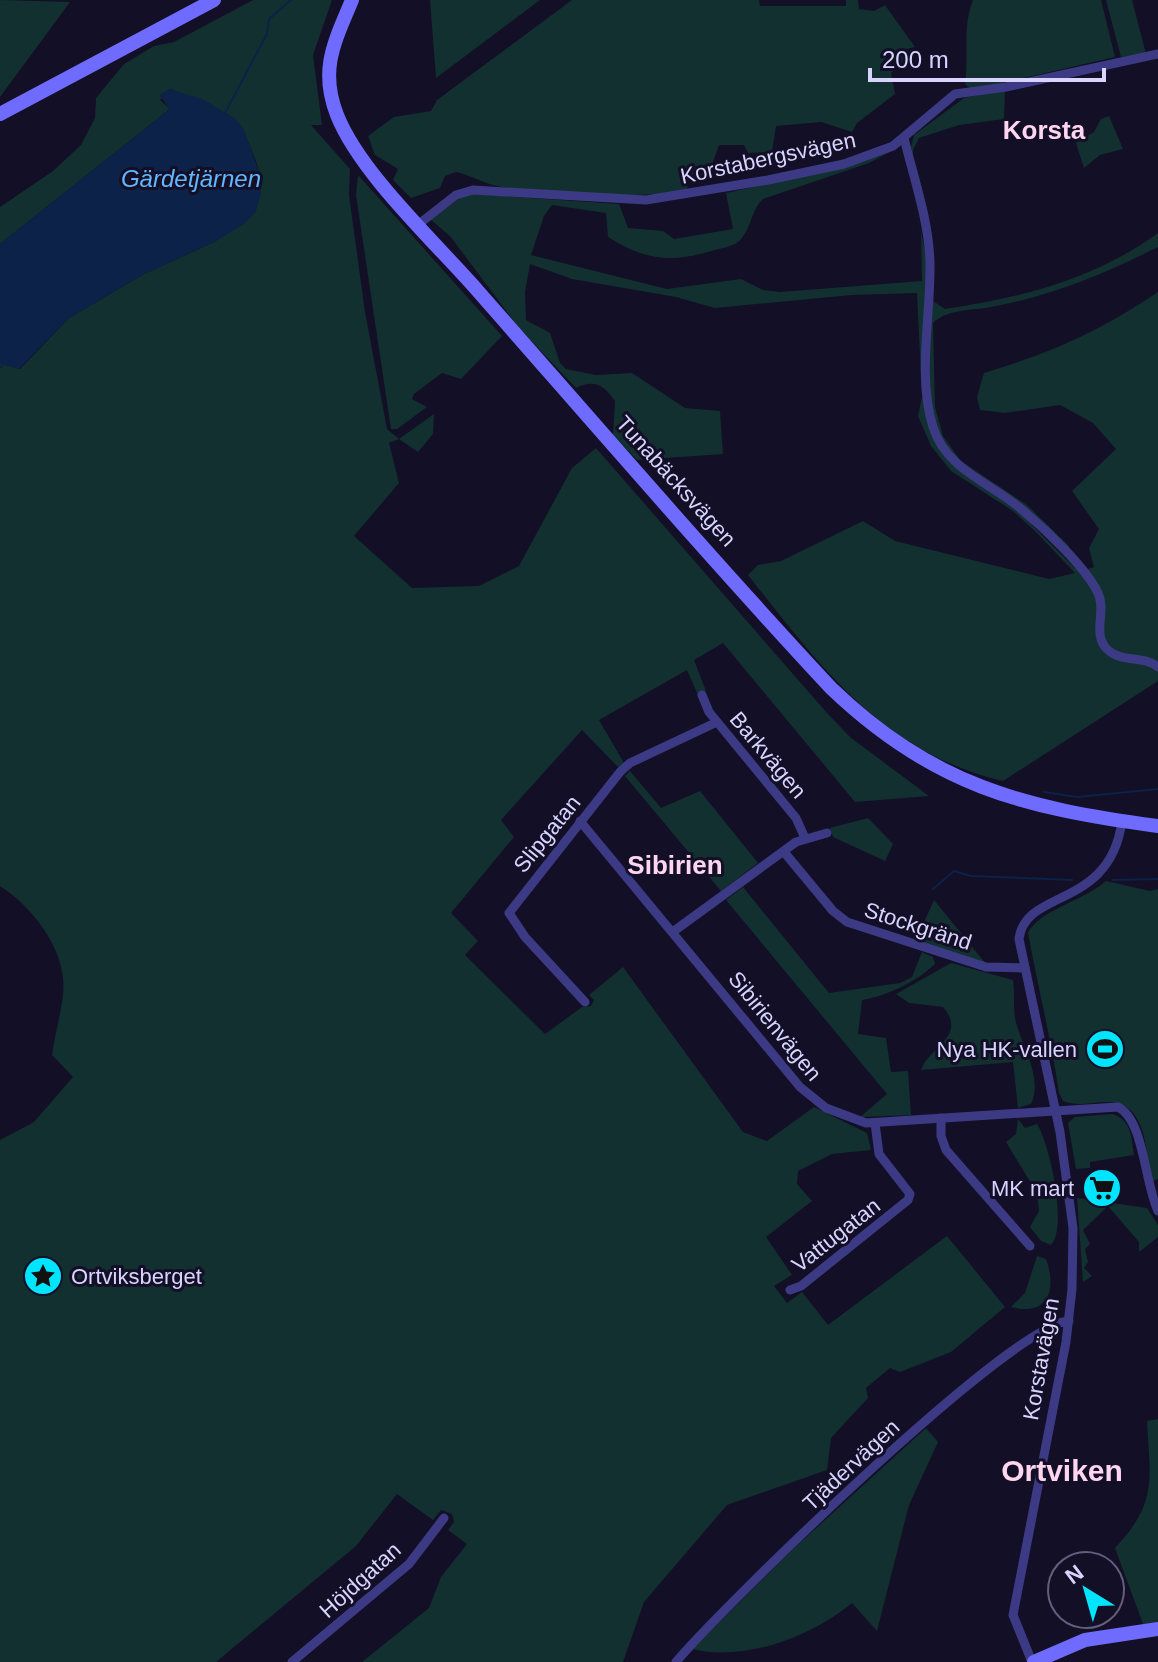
<svg xmlns="http://www.w3.org/2000/svg" width="1158" height="1662" viewBox="0 0 1158 1662" font-family="Arial,sans-serif">
  <rect width="100%" height="100%" fill="#130f26"/>
  <g fill="#12302f">
    <path d="M0 0 70 2 0 97Z"/>
    <path d="M253 0H332L313 55 322 125H311L350 169 349 195 365 312 387 429 399 439 434 414 433 434 418 452 399 439 389 443 399 483 354 536 412 588 479 586 519 566 572 468 596 448 827 713 850 737 929 796 855 802 723 643 694 660 706 691 698 695 687 670 599 720 624 763 619 768 582 730 501 820 514 837 451 913 478 941 465 955 545 1034 582 1007 591 1006 594 1000 589 995 623 967 743 1132 767 1141 814 1107 867 1133 871 1150 832 1154 798 1171 797 1184 812 1201 766 1237 792 1275 774 1286 787 1303 802 1292 828 1325 947 1236 1005 1307 951 1352 900 1372 890 1368 866 1388 868 1398 831 1438 827 1470 727 1505 644 1602 623 1662H362L429 1608 441 1577 467 1544 448 1530 454 1522 452 1514 441 1510 433 1520 397 1494 356 1546 216 1662H0V1140L34 1122 73 1077 52 1055C55 1034 61 1014 63 994 68 952 33 907 0 886V363L20 369 69 318 142 275 216 241 260 174C241 109 225 114 170 89L160 100 169 108 166 112 0 244V207L53 171 81 145 95 118 96 98 124 64 154 46 174 42Z"/>
    <path d="M430 0H540L436 78Z"/>
    <path d="M572 0H759L760 6H846V0H858L859 9 874 11 885 5 915 47 902 50 906 59 891 73 895 94 857 123 852 132 821 122 776 126 772 152 748 153 744 145H719L708 176 688 181 687 192C624 197 560 198 497 186 483 183 470 175 456 172L445 176 440 188 411 198 393 180 398 169 375 155 368 136 394 117 431 111 437 100Z"/>
    <path d="M973 0H1101L1115 57 972 90 965 84C969 55 962 27 973 0Z"/>
    <path d="M1106 0H1132L1146 54 1121 57Z"/>
    <path d="M1005 90 1004 119 959 125 919 138 913 150V164L911 147 914 135 964 98Z"/>
    <path d="M1109 116 1123 149 1100 155 1084 168 1076 143 1094 132 1101 119Z"/>
    <path d="M895 149 869 163 763 199C750 211 752 230 738 242 733 246 722 248 715 250 672 263 646 261 608 237L606 213 552 205 544 216 531 255 667 289 741 279 763 290 780 292 922 281 921 233 905 157 927 260 925 408 953 465 1015 508 1079 572 1094 567 1089 548 1099 529 1072 491 1116 449 1093 423 1060 405 1005 413 980 410 977 397 984 373C1053 352 1098 332 1158 292V681L1003 781C883 753 821 667 748 575L758 565 781 561 863 521 895 541 1049 579 1075 573 1035 531 1013 511 951 471 931 446 918 416 922 397 917 293 852 295 715 308 676 297 572 279 530 264 525 292 526 320 550 333 560 363 566 369 596 375 632 373 685 408 720 411 723 454 637 460 613 435 615 401C604 385 594 379 576 388L519 328 450 236 431 220 460 198 472 194 619 204 628 228 663 231 674 239 733 229 726 193 845 166Z"/>
    <path d="M358 175 502 336 461 379 442 373 414 394 412 399 427 407 397 429H391L356 195Z"/>
    <path d="M1158 233V247C1102 275 1049 297 986 308 969 310 946 310 933 323L935 407 943 436 961 461 1027 505 1069 546 1068 551C1034 523 947 464 935 425 924 386 930 341 933 301L945 309C1023 297 1093 280 1158 233Z"/>
    <path d="M630 771 661 808 700 791 758 863 721 891 625 776Z"/>
    <path d="M868 818 893 844 885 861 833 837 830 828Z"/>
    <path d="M1106 881 1150 891 1158 889V1179L1151 1182C1146 1154 1148 1101 1107 1102 1092 1102 1078 1107 1063 1101L1059 1093C1051 1038 1038 987 1028 933 1039 910 1085 900 1106 881Z"/>
    <path d="M743 887 829 993 900 983 912 977 922 952 933 957 935 964C916 982 887 996 862 1000L858 1034 886 1038 891 1072 908 1071 911 1115 860 1117 887 1094 726 900Z"/>
    <path d="M934 900 986 964 916 940Z"/>
    <path d="M951 963 1013 980C1015 993 1013 1006 1015 1018 1020 1043 1044 1078 1031 1104L1018 1108 1013 1062 921 1070C929 1047 968 1036 943 1007L909 1003 896 994Z"/>
    <path d="M1112 1114C1132 1120 1131 1137 1134 1155L1090 1162V1168L1076 1169 1068 1123 1075 1117Z"/>
    <path d="M1018 1119 1025 1128 1037 1124C1050 1144 1068 1228 1051 1245L1041 1241 1030 1227 1039 1211 1037 1193 1006 1142 1016 1134Z"/>
    <path d="M1077 1198 1147 1208 1158 1225V1237L1139 1252V1242L1108 1206 1083 1230 1090 1244 1085 1249 1088 1262 1084 1268 1092 1276 1083 1282Z"/>
    <path d="M1037 1256 1046 1259C1057 1289 1049 1317 1011 1307L1025 1293Z"/>
    <path d="M1158 1419V1623L1143 1624 1115 1548C1158 1502 1150 1481 1147 1421Z"/>
    <path d="M926 1428 938 1442 909 1505 877 1631 852 1603C811 1637 744 1662 692 1649L791 1551Z"/>
  </g>
  <path fill="#0c2248" d="M170 89 202 99 236 119 244 130 260 174 261 194 256 211 244 224 216 241 142 275 69 318 19 369 0 363V244L166 112 169 108 159 95Z"/>
  <g fill="none" stroke-linecap="round" stroke-linejoin="round">
    <g stroke="#0c2248" stroke-width="2">
      <path d="M225 113 267 34 269 19 291 0"/>
      <path d="M0 368 4 363"/>
      <path d="M1044 792 1077 797 1158 789"/>
      <path d="M1113 880 1158 879"/>
      <path d="M933 889 954 871 971 876 1072 880"/>
    </g>
    <g stroke="#3d3a85" stroke-width="9">
      <path d="M904 138C914 179 929 221 930 263 931 316 917 376 933 427 946 469 989 482 1020 508 1043 527 1085 566 1098 593 1107 611 1091 635 1108 650 1122 663 1143 655 1158 667"/>
      <path d="M419 224 456 195 473 190 646 200 768 180 844 164 893 146 955 94 1006 87 1158 54"/>
      <path d="M702 695 709 712 796 818 805 838"/>
      <path d="M580 821 800 1087 826 1108 866 1123 1118 1107C1144 1120 1144 1181 1158 1211"/>
      <path d="M784 852 833 911 847 922 986 967 1025 968"/>
      <path d="M674 931 796 842 827 833"/>
      <path d="M585 1002 525 937 509 913 620 772 630 763 717 722"/>
      <path d="M941 1118V1136L946 1150 1030 1246"/>
      <path d="M790 1290 801 1286 908 1200 910 1194 879 1154 875 1123"/>
      <path d="M292 1662 409 1564 444 1518"/>
      <path d="M676 1662C723 1606 1013 1323 1069 1321"/>
      <path d="M1032 1662 1013 1615 1066 1342 1072 1289 1073 1228 1060 1132 1019 939C1025 888 1110 910 1122 821"/>
    </g>
    <g stroke="#6f6bff" stroke-width="14">
      <path d="M352 0C335 41 319 69 337 115 360 173 435 242 477 290 594 423 710 558 831 688 932 785 1022 808 1158 826"/>
      <path d="M0 114 214 0"/>
      <path d="M1034 1662 1085 1640 1158 1629"/>
    </g>
  </g>
  <defs>
    <g id="stadium-disc" transform="scale(2)"><circle r="9.5" fill="#00e5ff" stroke="#130f26"/><path d="M0-5a6.5 5 0 1 0 0 10a6.5 5 0 1 0 0-10ZM-3.5-1.8h7v3.6h-7Z" fill="#111"/></g>
    <g id="supermarket-disc" transform="scale(2)"><circle r="9.5" fill="#00e5ff" stroke="#130f26"/><path d="M-6-5.5h2.5l.6 2H6L4.5 2H-2.5L-4.4-4H-6ZM-1.5 3.2a1.3 1.3 0 1 0 .1 0ZM3 3.2a1.3 1.3 0 1 0 .1 0Z" fill="#111"/></g>
    <g id="sight-disc" transform="scale(2)"><circle r="9.5" fill="#00e5ff" stroke="#130f26"/><path d="M0-6L1.8-2.2L6-1.7L2.9 1.2L3.7 5.4L0 3.3L-3.7 5.4L-2.9 1.2L-6-1.7L-1.8-2.2Z" fill="#111"/></g>
  </defs>
  <g fill-rule="evenodd">
    <use href="#stadium-disc" x="1105" y="1049"/>
    <use href="#supermarket-disc" x="1102" y="1188"/>
    <use href="#sight-disc" x="43" y="1276"/>
  </g>
  <g text-anchor="middle" dominant-baseline="central" stroke-width="6" stroke-linejoin="round" paint-order="stroke">
    <g font-size="22" fill="#d9d4ff" stroke="#130f26">
      <text transform="translate(768 158) rotate(-12)">Korstabergsvägen</text>
      <text transform="translate(676 481) rotate(48)">Tunabäcksvägen</text>
      <text transform="translate(768 755) rotate(50)">Barkvägen</text>
      <text transform="translate(547 834) rotate(-51)">Slipgatan</text>
      <text transform="translate(918 926) rotate(18)">Stockgränd</text>
      <text transform="translate(775 1026) rotate(51)">Sibirienvägen</text>
      <text transform="translate(836 1235) rotate(-38)">Vattugatan</text>
      <text transform="translate(1041 1359) rotate(-80)">Korstavägen</text>
      <text transform="translate(851 1465) rotate(-43)">Tjädervägen</text>
      <text transform="translate(360 1580) rotate(-42)">Höjdgatan</text>
    </g>
    <g font-size="22" fill="#d9d4ff" stroke="#130f26" text-anchor="end">
      <text x="1077" y="1049">Nya HK-vallen</text>
      <text x="1074" y="1188">MK mart</text>
      <text x="71" y="1276" text-anchor="start">Ortviksberget</text>
    </g>
    <g font-size="24" font-style="italic" fill="#62b6ff" stroke="#130f26">
      <text x="191" y="178">Gärdetjärnen</text>
    </g>
    <g font-size="26" font-weight="bold" fill="#ffd6f0" stroke="#130f26">
      <text x="1044" y="130">Korsta</text>
      <text x="675" y="865">Sibirien</text>
    </g>
    <g font-size="30" font-weight="bold" fill="#ffd6f0" stroke="#130f26">
      <text x="1062" y="1470">Ortviken</text>
    </g>
  </g>
  <g transform="translate(1086 1590) rotate(323)"><circle r="38" fill="#130f26" stroke="#625e7d" stroke-width="2"/>
  <path d="M0-6L14 30L0 20L-14 30Z" fill="#00e5ff"/>
  <text y="-12" font-size="22" font-weight="bold" text-anchor="middle" fill="#d9d4ff">N</text>
  </g>
  <path d="M870 68v12h234v-12" fill="none" stroke="#d9d4ff" stroke-width="4"/>
  <text x="882" y="68" font-size="24" fill="#d9d4ff" stroke="#130f26" stroke-width="6" paint-order="stroke">200 m</text>
</svg>
